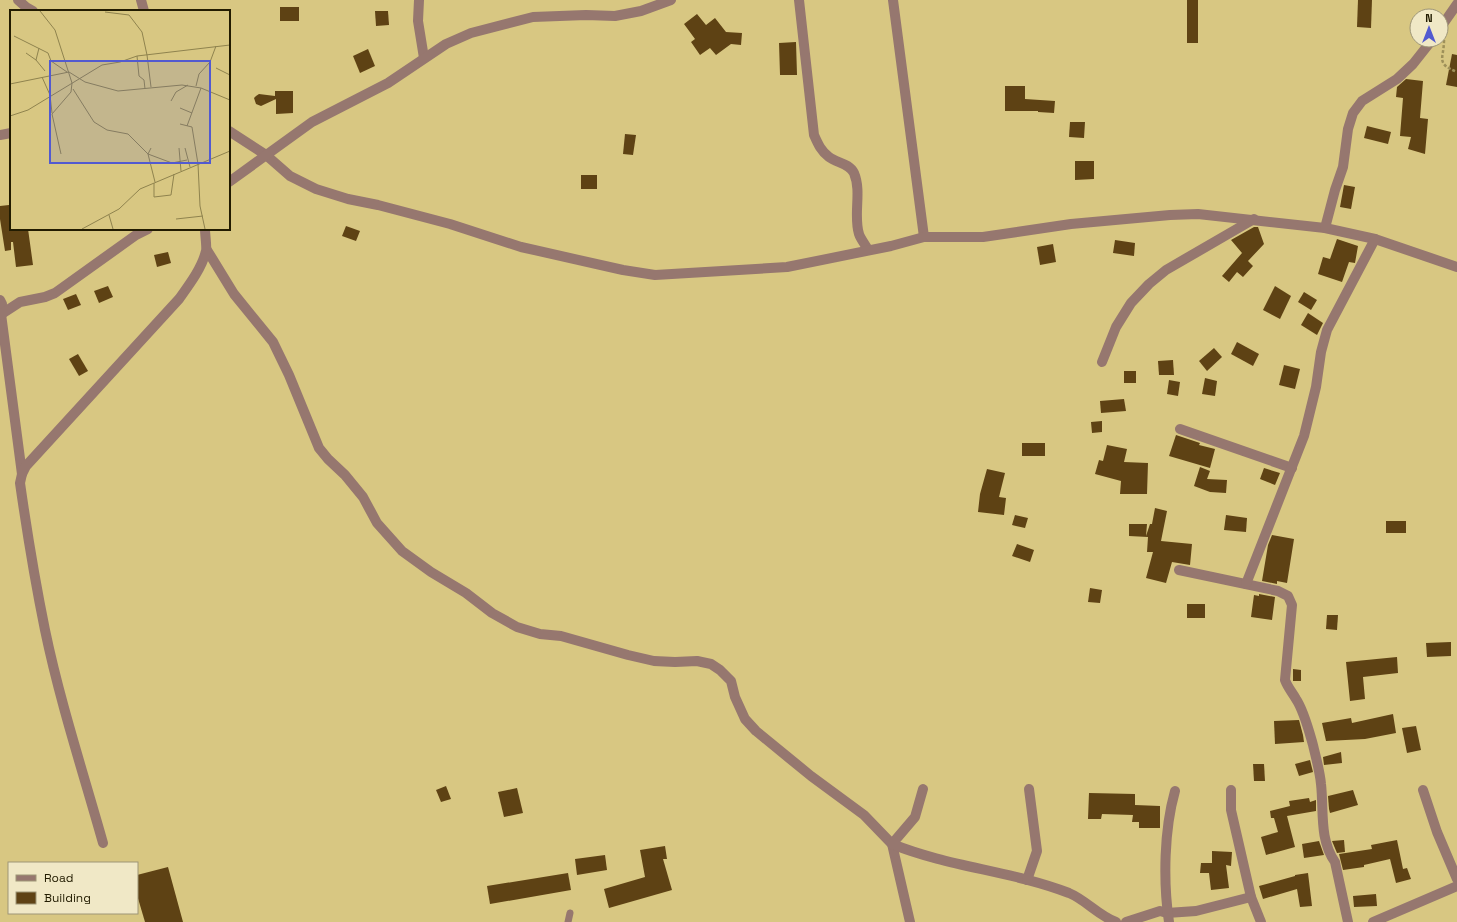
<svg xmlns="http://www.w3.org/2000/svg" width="1457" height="922" viewBox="0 0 1457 922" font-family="'Space Grotesk',sans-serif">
  <rect width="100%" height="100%" fill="#d8c782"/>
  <g fill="#5e4214">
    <rect x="1187" y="0" width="11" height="43"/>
    <path d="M1358 0H1372L1371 28 1357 27Z"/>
    <rect x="280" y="7" width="19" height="14"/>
    <path d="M375 11H388L389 25 376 26Z"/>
    <path d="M697 14 706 25 715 18 726 32 742 33 741 45 731 44 716 55 710 48 700 55 691 42 695 39 684 24Z"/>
    <path d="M796 42 797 75H780L779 43Z"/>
    <path d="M368 49 375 66 360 73 353 56Z"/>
    <path d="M1452 54 1457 55V87L1446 85Z"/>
    <path d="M1406 79 1423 81 1420 118 1428 119 1425 154 1408 149 1411 137 1400 136 1403 98 1396 97 1397 87Z"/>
    <path d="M1005 86H1025V99L1055 101 1054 113 1038 112V111H1005Z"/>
    <path d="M275 91H293V113L276 114V99L261 106 256 104 254 98 256 96 259 94 275 96Z"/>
    <path d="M1070 122H1085L1084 138 1069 137Z"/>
    <path d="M1367 126 1391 132 1388 144 1364 138Z"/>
    <path d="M625 134 636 135 633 155 623 154Z"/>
    <path d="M1075 161H1094V179L1075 180Z"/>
    <rect x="581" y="175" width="16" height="14"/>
    <path d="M1344 185 1355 187 1351 209 1340 207Z"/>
    <path d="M9 205 11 229H28L33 265 16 267 13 242H11V250L5 251 0 219V206Z"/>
    <path d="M346 226 360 231 356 241 342 236Z"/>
    <path d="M1254 227H1258L1264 244 1248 261 1253 266 1243 277 1237 272 1229 282 1222 276 1242 253 1231 240Z"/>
    <path d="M1337 239 1358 246 1355 263 1349 262 1342 282 1318 274 1323 257 1330 259Z"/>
    <path d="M1115 240 1135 243 1134 256 1113 253Z"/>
    <path d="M1053 244 1056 262 1040 265 1037 247Z"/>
    <path d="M168 252 171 263 157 267 154 255Z"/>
    <path d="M108 286 113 297 99 303 94 291Z"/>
    <path d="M1275 286 1291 296 1280 319 1263 310Z"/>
    <path d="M1304 292 1317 300 1311 310 1298 302Z"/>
    <path d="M76 294 81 305 68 310 63 299Z"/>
    <path d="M1308 313 1323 323 1317 335 1301 325Z"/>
    <path d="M1237 342 1259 354 1253 366 1231 354Z"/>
    <path d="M1214 348 1222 357 1207 371 1199 361Z"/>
    <path d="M78 354 88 371 79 376 69 359Z"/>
    <path d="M1173 360 1174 375H1159L1158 361Z"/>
    <path d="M1284 365 1300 369 1295 389 1279 385Z"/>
    <rect x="1124" y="371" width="12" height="12"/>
    <path d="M1205 378 1217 381 1215 396 1202 394Z"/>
    <path d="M1169 380 1180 382 1178 396 1167 394Z"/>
    <path d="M1124 399 1126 411 1101 413 1100 401Z"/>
    <path d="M1102 421V432L1092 433 1091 422Z"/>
    <path d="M1176 435 1200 443 1199 445 1215 449 1210 468 1169 456Z"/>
    <rect x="1022" y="443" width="23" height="13"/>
    <path d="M1107 445 1127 449 1124 462 1148 463 1147 494H1120L1121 481 1095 474 1099 460 1103 461Z"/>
    <path d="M1200 467 1210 471 1207 479 1227 480 1226 493 1210 492 1194 486Z"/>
    <path d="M1264 468 1280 473 1275 485 1260 479Z"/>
    <path d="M987 469 1005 473 999 497 1006 498 1004 515 978 512 980 494Z"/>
    <path d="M1155 508 1167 511 1161 541 1192 544 1190 565 1172 562 1166 583 1146 578 1153 552H1147L1148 537 1129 536V524H1147L1146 536 1150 524H1152Z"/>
    <path d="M1015 515 1028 518 1025 528 1012 525Z"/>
    <path d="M1226 515 1247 518 1246 532 1224 530Z"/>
    <rect x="1386" y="521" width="20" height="12"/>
    <path d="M1272 535 1294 539 1287 583 1277 581V584L1262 581 1268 545Z"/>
    <path d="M1017 544 1034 550 1030 562 1012 556Z"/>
    <path d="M1090 588 1102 590 1100 603 1088 602Z"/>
    <path d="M1259 594 1275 597 1272 620 1251 617 1254 595 1259 596Z"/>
    <rect x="1187" y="604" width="18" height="14"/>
    <path d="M1327 615H1338L1337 630 1326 629Z"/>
    <path d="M1451 642V656L1427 657 1426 643Z"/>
    <path d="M1397 657 1398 673 1363 677 1365 699 1350 701 1346 662Z"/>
    <path d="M1293 669 1301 670V681H1293Z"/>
    <path d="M1393 714 1396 733 1365 739 1326 741 1322 723 1351 718 1352 723Z"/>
    <path d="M1299 720 1303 735 1304 742 1275 744 1274 721Z"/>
    <path d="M1416 726 1421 750 1407 753 1402 728Z"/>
    <path d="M1341 752 1342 763 1324 765 1323 757Z"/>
    <path d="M1310 760 1313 772 1299 776 1295 764Z"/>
    <path d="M1253 764H1264L1265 781H1254Z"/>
    <path d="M446 786 451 799 441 802 436 790Z"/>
    <path d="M517 788 523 813 504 817 498 792Z"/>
    <path d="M1353 790 1358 805 1330 813 1329 809 1328 796Z"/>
    <path d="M1089 793 1135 794V805L1160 806V828H1139V822H1132L1133 815 1102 814 1101 819H1088Z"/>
    <path d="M1309 798 1310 802 1316 800V811L1287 816 1295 847 1266 855 1261 837 1278 832 1274 818H1271L1270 811 1290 806 1289 801Z"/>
    <path d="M1344 840 1345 852 1337 853 1332 841Z"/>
    <path d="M1397 840 1403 869 1407 868 1411 879 1396 883 1390 859 1364 865V867L1343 870 1339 854 1372 849 1371 845Z"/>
    <path d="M1319 841 1324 855 1304 858 1302 844Z"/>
    <path d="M665 846 667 859H663L672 890 609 908 604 889 645 877 640 850Z"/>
    <path d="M1212 851 1232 852 1231 866 1226 865 1229 888 1211 890 1209 873H1200L1201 863H1212Z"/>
    <path d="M605 855 607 870 577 875 575 859Z"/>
    <path d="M168 867 183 922H145L137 895V875Z"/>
    <path d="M568 873 571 890 490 904 487 886Z"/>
    <path d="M1308 873 1312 906 1300 907 1297 889 1263 899 1259 886 1295 876V875Z"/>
    <path d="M1376 894 1377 906 1354 907 1353 896Z"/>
  </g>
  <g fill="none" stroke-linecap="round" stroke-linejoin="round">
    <path stroke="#9e9059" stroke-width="2.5" stroke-dasharray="3 2" stroke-linecap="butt" d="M1444 40C1444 59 1435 63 1457 72"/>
    <path stroke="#96776f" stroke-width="7" d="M568 922 570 913"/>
    <g stroke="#96776f" stroke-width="10">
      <path d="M18 0 26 7 33 11"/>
      <path d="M141 0 144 11"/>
      <path d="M419 0 418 21 424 58"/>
      <path d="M799 0 814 135C818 144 821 151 829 157 837 163 849 163 854 173 862 192 853 215 859 234 861 240 866 245 868 250"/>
      <path d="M893 0 924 237"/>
      <path d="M1441 27 1457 4"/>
      <path d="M229 131 266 155 290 176 316 189 348 199 378 205 450 224 521 247 623 270 655 275 787 267 891 246 924 237H983L1071 224 1170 215 1198 214 1325 228 1375 239 1457 267"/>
      <path d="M0 135 11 133"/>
      <path d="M229 182 312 122 388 83 446 44 471 33 533 17 586 15 615 16 641 11 671 0"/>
      <path d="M1325 228 1335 190 1343 167 1348 129 1353 113 1362 101 1397 79 1413 64 1432 40"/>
      <path d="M207 250 234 294 273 342 289 375 319 448 328 459 345 475 363 497 377 523 402 551 431 572 466 593 492 613 517 627 540 634 561 636 628 655 654 661 675 662 697 661 711 664 720 670 731 681 735 697 745 719 756 731 811 776 864 815 892 844 910 922"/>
      <path d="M0 300 2 304 1 314 22 474"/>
      <path d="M0 315 20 302 45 297 55 293 136 235 148 229"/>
      <path d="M1102 362 1116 327 1131 303 1149 284 1166 270 1254 219"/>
      <path d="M1180 429 1292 468"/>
      <path d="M1179 570 1278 591 1288 596 1292 605 1285 680C1288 688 1292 692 1296 699 1304 711 1309 731 1313 745 1316 758 1320 772 1321 784 1324 811 1319 839 1335 862L1348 922"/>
      <path d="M1246 584 1304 436 1316 387 1321 352 1327 330 1375 239"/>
      <path d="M923 789 915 817 892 844C949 867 1012 871 1069 893 1086 900 1099 916 1116 922"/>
      <path d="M1231 790V810L1251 897 1261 922"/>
      <path d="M1423 790 1437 832 1457 879"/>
      <path d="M103 843C83 772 60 702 45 630 35 581 27 532 20 483L22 474 26 466 179 299C189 285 202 268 206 251 207 247 205 235 205 229"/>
      <path d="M1027 880 1037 851 1029 789"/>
      <path d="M1126 922 1160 911 1167 913 1196 911 1251 897"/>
      <path d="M1169 922C1163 881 1164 830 1175 791"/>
      <path d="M1373 922 1457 886"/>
    </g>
  </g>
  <g transform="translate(10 10)">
    <rect width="220" height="220" fill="#d8c782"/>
    <path fill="none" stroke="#8f834e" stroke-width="1" d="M30 1 45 20 62 73 61 82 42 104 51 144M95 2 119 5 132 22 137 45M4 26 38 43 41 51 57 62M16 43 26 50 29 38M137 45 141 77M127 46 129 66 134 70 135 79M26 50 35 61M206 58 220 65M32 67 40 85 42 103M0 74 59 62 75 72 108 81 172 75 191 78 220 90M186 76 189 64 200 52 206 36M63 79 84 112 97 120 118 124 138 144 145 172M161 91 166 82 178 75M170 98 182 103M0 106 18 100 92 55 110 52 127 46 220 35M170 114 182 117 188 154M177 116 191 78M141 138 138 144 162 153 177 150M169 138 171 161M175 138 180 157M188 154 190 196 195 219M144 173V187L161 185 164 164M99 205 103 219M166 209 193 206M72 219 109 199 130 179 220 141"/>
    <path fill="#525ad0" fill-opacity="0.15" stroke="#525ad0" stroke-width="2" d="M40 51H200V153H40Z"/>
    <rect width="220" height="220" fill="none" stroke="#221c01" stroke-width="2"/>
  </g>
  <rect x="8" y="862" width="130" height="52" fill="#f0e8c6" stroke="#9e9677"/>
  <rect x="16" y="875" width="20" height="6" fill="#96776f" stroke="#9e9677"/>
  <text x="44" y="882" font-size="12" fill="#221c01">Road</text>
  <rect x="16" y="892" width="20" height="12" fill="#5e4214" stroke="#9e9677"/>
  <text x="44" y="902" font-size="12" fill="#221c01">Building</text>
  <g transform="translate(1429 28)"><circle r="19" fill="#f0e8c6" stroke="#9e9677"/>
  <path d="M0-3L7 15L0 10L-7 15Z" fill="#525ad0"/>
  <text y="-6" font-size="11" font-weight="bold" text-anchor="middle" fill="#221c01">N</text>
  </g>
</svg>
